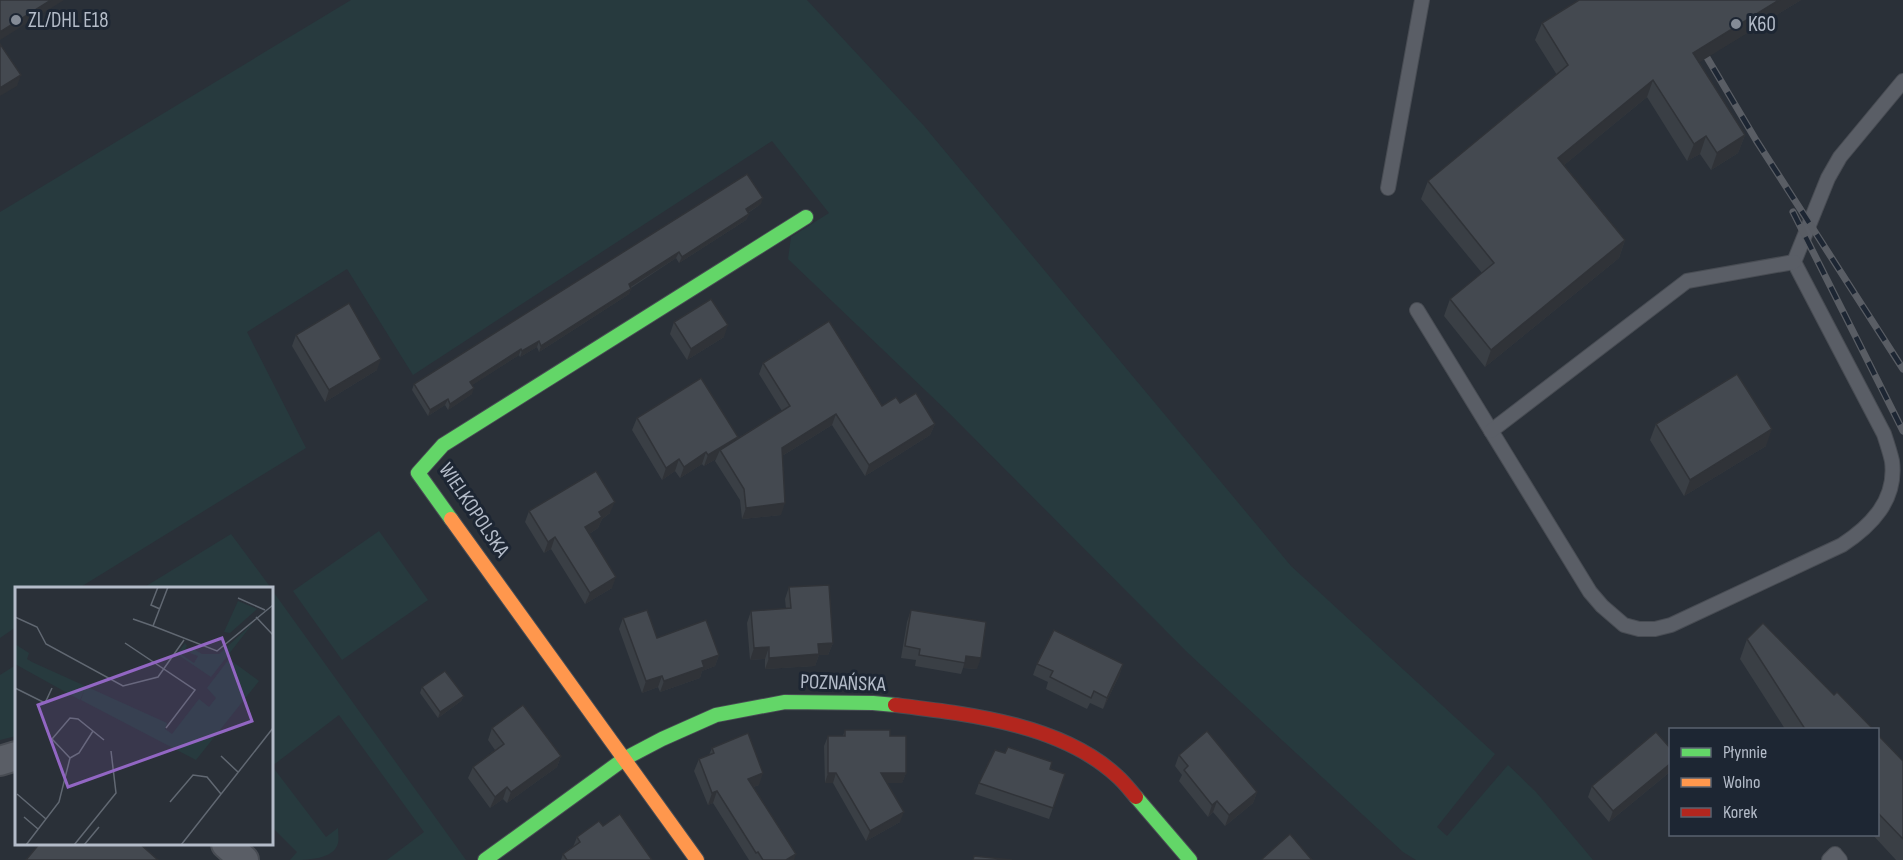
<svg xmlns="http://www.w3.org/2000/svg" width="1903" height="860" viewBox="0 0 1903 860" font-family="'Sofia Sans Condensed',sans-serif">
  <rect width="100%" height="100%" fill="#2a3038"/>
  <g fill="#273a3e">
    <path d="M351 0H807L924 126 1291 566 1495 754 1437 827 1447 836 1508 765 1536 792 1593 860H1416L1403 852 1188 653 948 412 788 259 791 237 829 213 772 141 413 375 347 269 247 332 306 448 79 588H16V627L0 638V212Z"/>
    <path d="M379 531 428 600 342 660 293 591Z"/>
    <path d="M231 534 271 588H143Z"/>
    <path d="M272 590 466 860H387L424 832 339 715 272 766 326 837 338 828C338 833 339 839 338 843 334 860 306 860 290 860L297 852 272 827Z"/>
    <path d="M16 665V736L0 740V675Z"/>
  </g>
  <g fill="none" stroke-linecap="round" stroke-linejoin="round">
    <g stroke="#484c53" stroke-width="16">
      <g id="lane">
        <path d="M1388 188 1422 0"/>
        <path d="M1417 310 1590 592 1602 606 1624 625 1639 629H1655L1671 625 1842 545C1871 526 1897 500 1892 461 1890 452 1887 443 1884 434L1794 262 1828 178 1840 157 1903 81"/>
        <path d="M1491 431 1687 281 1794 262"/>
        <path d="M1829 860 1835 854 1840 860"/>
      </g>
    </g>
    <g stroke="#484c53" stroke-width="32">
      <g id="street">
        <path d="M0 761 16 756"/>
        <path d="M226 844 244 860"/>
      </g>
    </g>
    <g stroke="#484c53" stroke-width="16">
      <g id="fast">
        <path d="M451 519 418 473 443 445 806 217"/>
        <path d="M1136 797 1190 860"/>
        <path d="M485 860 624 759 662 739 716 715 785 702 873 703 895 705"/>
      </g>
    </g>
    <g stroke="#484c53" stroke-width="16">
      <path id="slow" d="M451 519 697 860"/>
    </g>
    <g stroke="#484c53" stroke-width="16">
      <path id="jam" d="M895 705C968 714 1061 724 1117 776 1124 782 1130 790 1136 797"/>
    </g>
    <use href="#lane" stroke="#5a5e66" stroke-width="14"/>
    <use href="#street" stroke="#5a5e66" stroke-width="28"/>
    <use href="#fast" stroke="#63d668" stroke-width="14"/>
    <use href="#slow" stroke="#ff974d" stroke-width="14"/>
    <use href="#jam" stroke="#b3261e" stroke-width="14"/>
    <g stroke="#595d64" stroke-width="7">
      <g id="rail">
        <path d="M1699 44 1756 140 1903 369"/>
        <path d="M1793 212 1903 431"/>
      </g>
    </g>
    <use href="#rail" stroke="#1d2633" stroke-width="4.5" stroke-dasharray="14" stroke-linecap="butt"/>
  </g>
  <g fill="#3a3f45">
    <path d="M1577 0H1801L1699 62 1745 135 1738 153 1711 170 1700 154 1687 161 1647 97 1564 165 1625 240 1619 258 1485 367 1444 316 1450 299 1482 273 1421 199 1428 181 1557 75 1535 40 1542 23 1577 1Z"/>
    <path d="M761 204 748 213 749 214 746 220 679 263 676 258 631 288V289L629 294 539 352 537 347 520 357 519 355 472 385V394L448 410 445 405 428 416 412 390 414 384Z"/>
    <path d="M674 322 724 337 687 360 670 334Z"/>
    <path d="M296 335 377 370 325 402 292 346Z"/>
    <path d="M763 363 882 406 900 403 935 424 930 435 865 476 832 425 782 456 781 515 742 519 740 500 715 461 716 459 704 466 702 464 680 478 675 471 662 480 632 430 637 418 738 438 782 411 759 374Z"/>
    <path d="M1656 424 1766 446 1684 496 1650 440Z"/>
    <path d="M529 511 610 513 602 519 598 528 589 534 612 588 585 604 551 549 544 553 525 522Z"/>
    <path d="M789 587 833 643 828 655H819L815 666 765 669V659L750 660 747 623 751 611 786 609 785 599Z"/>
    <path d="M911 610 977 669 963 668 961 674 915 666 916 660 901 658 907 622Z"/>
    <path d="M623 618 657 638 719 655 715 666 702 671 700 678 660 692 658 687 642 693 619 629Z"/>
    <path d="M1747 639 1834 695 1873 729H1785L1740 659Z"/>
    <path d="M1037 664H1123L1119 676 1103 709 1090 703 1087 709 1046 689 1048 682 1033 675Z"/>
    <path d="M422 687 464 696 461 701 438 718 420 693Z"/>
    <path d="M492 728 561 756 557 767 507 803 503 799 490 808 468 778 473 767 495 750 488 740Z"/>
    <path d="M845 730 890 736 906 773 902 783H887L900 822 866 841 833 783H825L824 746 828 736H843Z"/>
    <path d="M1878 735 1903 761V860H1896L1872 834H1878Z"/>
    <path d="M712 748 759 785 753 787 794 860H749L713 803 708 805 694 771 699 759 709 755Z"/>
    <path d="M1671 749V771L1609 822 1588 797 1592 786Z"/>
    <path d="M1179 755 1257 792 1253 803 1225 826 1213 812 1208 817 1179 781 1182 775 1175 766Z"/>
    <path d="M1050 769 1065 774 1049 819 975 794 979 783Z"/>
    <path d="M603 826 652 860H561L563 854 573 847 577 837Z"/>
  </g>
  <g fill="#303338">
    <path d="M51 0H64L0 40V32Z"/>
    <path d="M1779 0H1801L1687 70 1693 53Z"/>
    <path d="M21 75 17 86 0 96V88Z"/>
    <path d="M1653 80 1647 97 1552 175 1558 158Z"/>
    <path d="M1745 135 1738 153 1711 170 1717 153Z"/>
    <path d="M1706 136 1700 154 1687 161 1694 144Z"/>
    <path d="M763 198 761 204 744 215 746 209Z"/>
    <path d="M749 214 746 220 679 263 682 257Z"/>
    <path d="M1625 240 1619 258 1485 367 1491 350Z"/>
    <path d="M679 252 676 258 626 290 629 284Z"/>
    <path d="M631 289 629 294 539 352 541 346Z"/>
    <path d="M728 325 724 337 687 360 691 349Z"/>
    <path d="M539 341 537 347 520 357 522 351Z"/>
    <path d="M521 349 519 355 468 388 470 382Z"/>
    <path d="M381 359 377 370 325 402 329 390Z"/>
    <path d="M474 388 472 394 448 410 450 404Z"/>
    <path d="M448 399 445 405 428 416 430 410Z"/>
    <path d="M836 414 832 425 777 459 782 448Z"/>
    <path d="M935 424 930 435 865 476 869 465Z"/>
    <path d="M1772 429 1766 446 1684 496 1690 480Z"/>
    <path d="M738 437 734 448 720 450 716 459 704 466 708 455Z"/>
    <path d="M706 452 702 464 680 478 684 467Z"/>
    <path d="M679 459 675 471 662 480 666 468Z"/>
    <path d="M615 502 610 513 602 519 598 528 581 539 585 527 599 512Z"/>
    <path d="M785 503 781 515 742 519 746 508Z"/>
    <path d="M555 537 551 549 544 553 548 542Z"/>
    <path d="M616 577 612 588 585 604 590 593Z"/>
    <path d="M833 643 828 655H819L815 666 765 669 769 658 818 644Z"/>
    <path d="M769 647 765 659 750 660 754 648Z"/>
    <path d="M719 655 715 666 702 671 700 678 660 692 664 681 702 661Z"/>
    <path d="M966 656 981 658 977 669 963 668Z"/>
    <path d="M1123 664 1119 676 1103 709 1107 698Z"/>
    <path d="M662 676 658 687 642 693 646 681Z"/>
    <path d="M464 696 461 701 438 718 440 712Z"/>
    <path d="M561 756 557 767 507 803 511 792Z"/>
    <path d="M1671 763V771L1609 822 1613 811Z"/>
    <path d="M763 773 759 785 744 790 748 779Z"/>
    <path d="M828 773H836L833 783H825Z"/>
    <path d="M881 773H906L902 783H878Z"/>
    <path d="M507 787 503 799 490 808 495 797Z"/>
    <path d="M717 791 713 803 708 805 712 793Z"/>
    <path d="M1257 792 1253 803 1225 826 1229 815Z"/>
    <path d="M1217 801 1213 812 1208 817 1212 805Z"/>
    <path d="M904 812 900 822 866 841 870 831Z"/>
    <path d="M796 854 794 860H786Z"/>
  </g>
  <g fill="#444950" stroke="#303338" stroke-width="1.5">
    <path d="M0 0H51L0 32Z"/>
    <path d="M1579 0H1779L1693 53 1745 135 1717 153 1706 136 1694 144 1653 80 1558 158 1625 240 1491 350 1450 299 1494 263 1428 181 1568 65 1542 23Z"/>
    <path d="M0 44 21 75 0 88Z"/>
    <path d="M747 174 763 198 746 209 749 214 682 257 679 252 629 284 631 289 541 346 539 341 522 351 521 349 470 382 474 388 450 404 448 399 430 410 414 384Z"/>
    <path d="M711 299 728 325 691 349 674 322Z"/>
    <path d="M349 303 381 359 329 390 296 335Z"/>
    <path d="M829 321 882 406 896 397 900 403 916 393 935 424 869 465 836 414 782 448 785 503 746 508 744 489 720 450 790 406 763 363Z"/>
    <path d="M1737 374 1772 429 1690 480 1656 424Z"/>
    <path d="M701 378 738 437 708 455 706 452 684 467 679 459 666 468 637 418Z"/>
    <path d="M596 471 615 502 599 512 602 517 585 527 616 577 590 593 555 537 548 542 529 511Z"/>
    <path d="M829 585 833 643 818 644 819 654 769 658V647L754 648 751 611 791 608 789 587Z"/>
    <path d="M647 610 657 638 706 620 719 655 702 661 704 667 664 681 662 676 646 681 623 618Z"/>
    <path d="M911 610 986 622 981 658 966 656 965 663 919 655 920 649 905 646Z"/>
    <path d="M1763 623 1834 695 1837 692 1873 729H1805L1747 639Z"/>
    <path d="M1054 630 1123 664 1107 698 1094 691 1091 698 1050 677 1053 671 1037 664Z"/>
    <path d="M445 671 464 696 440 712 422 687Z"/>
    <path d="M523 705 561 756 511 792 507 787 495 797 473 767 504 744 492 728Z"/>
    <path d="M845 730H890V736H906V773H881L904 812 870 831 836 773H828V736H845Z"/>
    <path d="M1207 731 1257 792 1229 815 1217 801 1212 805 1184 770 1188 766 1179 755Z"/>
    <path d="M1656 732 1671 749V763L1613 811 1592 786Z"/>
    <path d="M748 733 763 773 748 779 796 854 786 860H763L758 852 756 853 717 791 712 793 699 759 714 753 712 748Z"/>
    <path d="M1878 735 1903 761V839L1878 813Z"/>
    <path d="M1008 747 1052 762 1050 769 1065 774 1053 808 979 783 995 750 1005 753Z"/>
    <path d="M620 814 652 860H567L563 854 580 842 577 837 599 821 603 826Z"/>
    <path d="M1290 834 1312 860H1263L1262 859Z"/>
    <path d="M40 843H139L158 860H26Z"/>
    <path d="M974 856 1012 860H973Z"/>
  </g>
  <g fill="#848b96" stroke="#1d2633" stroke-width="2">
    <circle cx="16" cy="20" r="6"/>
    <circle cx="1736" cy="24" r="6"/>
  </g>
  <g text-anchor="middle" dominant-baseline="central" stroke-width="6" stroke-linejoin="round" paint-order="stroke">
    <g font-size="21" fill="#b4bcc9" stroke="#1d2633" text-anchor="start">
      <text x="28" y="20">ZL/DHL E18</text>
      <text x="1748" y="24">K60</text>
    </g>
    <g font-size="21" fill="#b4bcc9" stroke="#1d2633">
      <text transform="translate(474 510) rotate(56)">WIELKOPOLSKA</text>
      <text transform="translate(843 683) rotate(2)">POZNAŃSKA</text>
    </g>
  </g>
  <g transform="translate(15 587)">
    <rect width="258" height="258" fill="#2a3038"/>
    <path d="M223 14 242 22 215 46 209 45ZM238 36 196 90 162 67 170 56 172 59 167 68 179 76 183 69 175 66 177 61 187 67H204ZM0 57 14 66 12 72 17 75 152 136 150 142 157 147 184 112 194 120 201 111 192 101 214 72 244 94 181 173 66 113 69 104 65 113 0 77Z" fill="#273a3e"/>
    <path fill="none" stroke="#616872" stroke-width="1.5" d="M143 0 136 18 145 22M223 11 250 23M0 30 22 40 31 57 108 99 143 90 169 53M241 30 258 48M118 32 138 39 153 0M138 39 202 64 258 18M110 56 180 103 151 141M0 101 30 116 37 101M206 169 223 185M55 171 37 152 55 131 63 132 89 153M55 171 64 166 78 144M2 207 31 232M155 215 178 188 192 190 206 207M9 230 23 242M11 258 44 215 55 171M59 258 101 206 96 164M69 258 84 240M166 258 258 141"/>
    <path fill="#9266c3" fill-opacity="0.15" stroke="#9266c3" stroke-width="3" d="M207 51 237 134 53 200 23 118Z"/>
    <rect width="258" height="258" fill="none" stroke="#b4bcc9" stroke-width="3"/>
  </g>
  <rect x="1669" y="728" width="210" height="108" fill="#1d2633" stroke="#59626f" stroke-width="1.5"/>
  <rect x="1681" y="748" width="30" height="9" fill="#63d668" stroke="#59626f" stroke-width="1.5"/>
  <text x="1723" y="758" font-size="18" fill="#b4bcc9">Płynnie</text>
  <rect x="1681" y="778" width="30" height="9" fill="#ff974d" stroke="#59626f" stroke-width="1.5"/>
  <text x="1723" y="788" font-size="18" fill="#b4bcc9">Wolno</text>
  <rect x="1681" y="808" width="30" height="9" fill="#b3261e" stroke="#59626f" stroke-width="1.5"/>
  <text x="1723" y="818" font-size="18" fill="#b4bcc9">Korek</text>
</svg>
